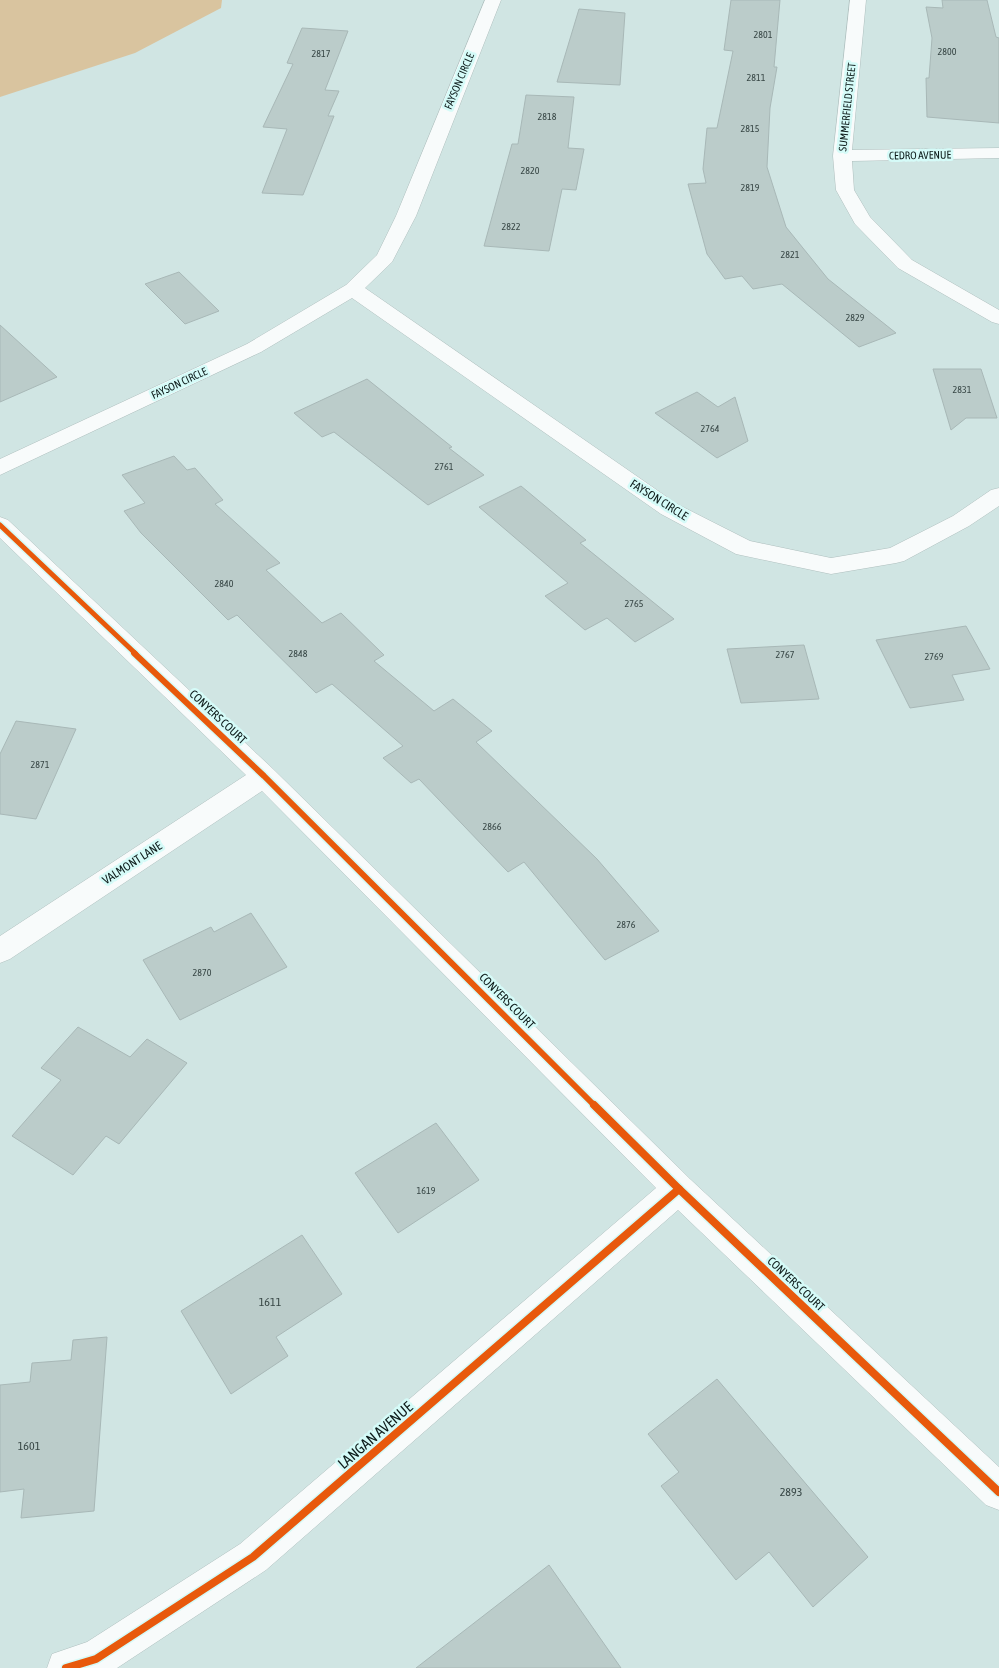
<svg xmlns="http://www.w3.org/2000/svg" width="999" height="1668" viewBox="0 0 999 1668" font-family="'Asap Condensed',sans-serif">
  <rect width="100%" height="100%" fill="#d0e5e3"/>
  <path fill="#d9c49f" d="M0 0H222L221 8 135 53 0 97Z"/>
  <g fill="#bbccca" stroke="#a8b8b7">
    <path d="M731 0H780L774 67H777L770 108 767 167 786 227 828 279 896 333 859 347 782 284 753 289 742 276 725 279 707 254 688 184 706 183 703 169 707 128H717L733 51 724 50Z"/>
    <path d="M942 0H987L996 37 999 38V123L927 117 926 78H929L932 38 926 7 943 8Z"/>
    <path d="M579 9 625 13 620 85 557 82Z"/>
    <path d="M302 28 348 31 325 90 339 91 328 116H334L303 195 262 193 287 129 263 127 293 64 287 63Z"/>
    <path d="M526 95 574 97 568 148 584 149 576 190 562 189 549 251 484 246 512 144H518Z"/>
    <path d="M179 272 219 311 185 324 145 284Z"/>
    <path d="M0 325 57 377 0 402Z"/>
    <path d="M933 369H981L997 418H966L951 430Z"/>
    <path d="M367 379 452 447 449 448 484 475 428 505 334 432 322 437 294 413Z"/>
    <path d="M697 392 718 407 735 397 748 441 717 458 655 413Z"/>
    <path d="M174 456 187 470 195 468 223 500 215 504 280 563 266 570 322 623 341 613 384 655 374 661 434 711 453 699 492 731 476 742 597 859 659 931 605 960 524 862 508 872 419 779 411 783 383 758 403 746 332 684 316 693 237 615 228 620 141 533 124 511 145 503 122 475Z"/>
    <path d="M521 486 586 540 580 543 674 619 635 642 607 618 585 630 545 596 568 583 479 507Z"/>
    <path d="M966 626 990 669 952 675 964 700 910 708 876 640Z"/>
    <path d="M804 645 819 699 741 703 727 649Z"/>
    <path d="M16 721 76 729 36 819 0 814V754Z"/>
    <path d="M251 913 287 967 180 1020 143 960 211 927 214 932Z"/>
    <path d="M78 1027 130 1057 147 1039 187 1063 119 1144 106 1136 73 1175 12 1136 61 1080 41 1068Z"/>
    <path d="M436 1123 479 1180 398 1233 355 1173Z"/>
    <path d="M302 1235 342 1294 276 1337 288 1356 231 1394 181 1311Z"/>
    <path d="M107 1337 94 1511 21 1518 24 1489 0 1492V1385L30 1382 32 1363 71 1360 73 1340Z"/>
    <path d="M717 1379 868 1557 813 1607 769 1552 736 1580 661 1486 679 1472 648 1434Z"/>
    <path d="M549 1565 621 1668H416Z"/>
  </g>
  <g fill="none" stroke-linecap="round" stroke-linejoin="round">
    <g stroke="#afbfbe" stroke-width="1">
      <g id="minor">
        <path d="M485 0H501L416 216 392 262 365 288 677 504 750 541 831 558 890 548 953 516 991 490 999 488V506L969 526 904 561 896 563 831 574 736 554 661 514 352 298 261 352 0 475V459L247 344 346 285 377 255 396 216Z"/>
        <path d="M850 0H866L852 150 999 148V158L852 161 854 190 870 217 912 260 999 310V324L992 322 898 268 855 224 836 190 833 156Z"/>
        <path d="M0 517 8 520 273 769 690 1179 999 1467V1510L986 1505 678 1210 266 1570 117 1668H47L52 1654 87 1642 240 1544 656 1188 262 791 10 959 0 963V936L246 775 0 538Z"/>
      </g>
    </g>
    <use href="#minor" fill="#f8fbfb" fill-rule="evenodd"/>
    <g stroke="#d5fbf8" stroke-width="8">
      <path id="cycleway-far2" d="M0 525 136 654"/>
    </g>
    <g stroke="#d5fbf8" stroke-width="9">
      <path id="cycleway-far1" d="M134 653 264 776 595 1106"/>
    </g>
    <g stroke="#d5fbf8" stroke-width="11">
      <g id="cycleway">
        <path d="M594 1105 679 1189 999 1492"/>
        <path d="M66 1668 96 1659 253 1557 679 1189"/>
      </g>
    </g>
    <use href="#cycleway-far2" stroke="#e8590c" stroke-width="5"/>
    <use href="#cycleway-far1" stroke="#e8590c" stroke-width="6"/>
    <use href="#cycleway" stroke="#e8590c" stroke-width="8"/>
  </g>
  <g text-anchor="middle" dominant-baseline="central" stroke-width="5" stroke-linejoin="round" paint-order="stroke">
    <g font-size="10" fill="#384746">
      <text x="763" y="34">2801</text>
      <text x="947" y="51">2800</text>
      <text x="321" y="53">2817</text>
      <text x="756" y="77">2811</text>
      <text x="547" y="116">2818</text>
      <text x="750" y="128">2815</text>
      <text x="530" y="170">2820</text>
      <text x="750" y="187">2819</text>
      <text x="511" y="226">2822</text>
      <text x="790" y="254">2821</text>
      <text x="855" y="317">2829</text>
      <text x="962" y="389">2831</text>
      <text x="710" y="428">2764</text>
      <text x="444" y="466">2761</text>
      <text x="224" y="583">2840</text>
      <text x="634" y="603">2765</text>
      <text x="298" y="653">2848</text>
      <text x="785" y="654">2767</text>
      <text x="934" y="656">2769</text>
      <text x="40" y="764">2871</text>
      <text x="492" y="826">2866</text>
      <text x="626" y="924">2876</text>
      <text x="202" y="972">2870</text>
      <text x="426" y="1190">1619</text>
    </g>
    <g font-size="11" fill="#0d1b1a" stroke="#d5fbf8">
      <text transform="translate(459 81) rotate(-67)">FAYSON CIRCLE</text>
      <text transform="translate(847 107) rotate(-84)">SUMMERFIELD STREET</text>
      <text transform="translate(920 155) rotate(-1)">CEDRO AVENUE</text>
      <text transform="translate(179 383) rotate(-25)">FAYSON CIRCLE</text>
    </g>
    <g font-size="12" fill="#0d1b1a" stroke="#d5fbf8">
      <text transform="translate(659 500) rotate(32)">FAYSON CIRCLE</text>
      <text transform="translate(218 717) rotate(43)">CONYERS COURT</text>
      <text transform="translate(132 863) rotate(-33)">VALMONT LANE</text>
      <text transform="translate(507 1001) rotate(45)">CONYERS COURT</text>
      <text transform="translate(796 1284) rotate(43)">CONYERS COURT</text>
    </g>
    <g font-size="12" fill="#384746">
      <text x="270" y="1302">1611</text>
      <text x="29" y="1446">1601</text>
      <text x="791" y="1492">2893</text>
    </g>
    <g font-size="15" fill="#0d1b1a" stroke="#d5fbf8">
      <text transform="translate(375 1435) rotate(-41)">LANGAN AVENUE</text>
    </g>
  </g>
</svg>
